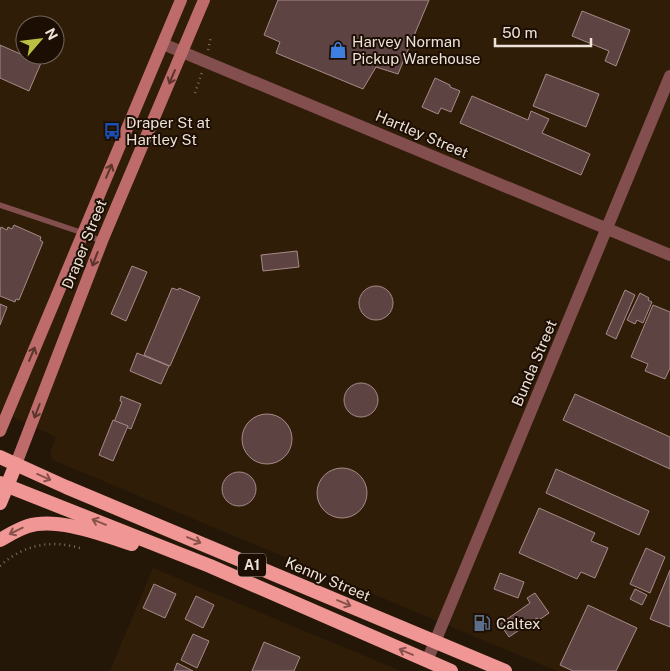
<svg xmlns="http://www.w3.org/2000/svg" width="670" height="671" viewBox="0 0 670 671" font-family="'Public Sans',sans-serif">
  <rect width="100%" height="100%" fill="#251708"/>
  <g fill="#301d08" fill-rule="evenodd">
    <path d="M0 0H670V671H557L53 460 50 453 56 437 0 411ZM25 25H55V55H25Z"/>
    <path d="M153 568 401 671H110Z"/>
  </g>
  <g fill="#5d4443" stroke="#a68a88">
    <path d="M278 0H429L398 74 376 67 363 89 276 53 280 42 264 35Z"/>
    <path d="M582 11 630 30 616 66 605 61 609 51 572 36Z"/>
    <path d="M0 45 41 63 29 91 0 78Z"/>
    <path d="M546 74 599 94 586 127 533 106Z"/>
    <path d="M435 78 450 85V87L460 91 451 112 441 108 438 114 422 107Z"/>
    <path d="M472 96 528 120 531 111 549 119 542 133 590 154 581 175 460 123Z"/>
    <path d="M14 225 41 237 40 240 43 242 19 300 16 299 15 302 0 296V230L1 227 7 230 8 227 12 229Z"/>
    <path d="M297 251 299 267 263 271 261 255Z"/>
    <path d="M132 266 147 272 126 321 111 314Z"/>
    <circle cx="376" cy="303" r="17"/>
    <path d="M172 288 178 290 179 288 200 297 170 366 144 355Z"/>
    <path d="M625 290 635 295 616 339 606 334Z"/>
    <path d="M640 293 649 298 648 300 652 302 643 323 637 320 635 324 627 320Z"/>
    <path d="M0 304 7 307 0 325Z"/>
    <path d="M653 305 670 312V368L665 379 645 371 648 364 631 357Z"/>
    <path d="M137 353 169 366 161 384 130 371Z"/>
    <circle cx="361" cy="400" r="17"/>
    <path d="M575 394 670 437V469L563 420Z"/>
    <path d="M121 396 141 404 131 429 114 422 122 402 120 401Z"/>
    <circle cx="267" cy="439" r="25"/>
    <path d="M113 420 128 426 113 461 99 455Z"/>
    <circle cx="342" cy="493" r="25"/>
    <path d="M556 469 649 511 639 535 546 493Z"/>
    <circle cx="239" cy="489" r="17"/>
    <path d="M539 508 595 533 591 541 608 548 595 578 581 572 577 579 519 553Z"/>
    <path d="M646 548 665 557 650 593 630 584Z"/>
    <path d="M670 570V627L650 619Z"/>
    <path d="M500 573 524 582 518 598 494 589Z"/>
    <path d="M154 584 176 594 165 618 143 608Z"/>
    <path d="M635 589 647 595 642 605 630 599Z"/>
    <path d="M535 593 549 613 539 620 537 618 509 637 500 624 530 603 527 598Z"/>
    <path d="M196 596 214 605 203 628 185 619Z"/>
    <path d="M588 605 637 628 616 671H573L560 665Z"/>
    <path d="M193 634 209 641 197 668 181 660Z"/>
    <path d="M264 642 300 657 294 671H252Z"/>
    <path d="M177 663 193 671H174Z"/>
  </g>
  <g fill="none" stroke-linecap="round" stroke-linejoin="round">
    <g stroke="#7e7164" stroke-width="2.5" stroke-dasharray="1 4" stroke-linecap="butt">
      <path d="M208 50 211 37"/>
      <path d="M195 93 202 72"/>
      <path d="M0 566C24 544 52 539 83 549"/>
    </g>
    <path stroke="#824f4e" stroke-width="5.5" d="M0 205 83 233 101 241"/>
    <g stroke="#824f4e" stroke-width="12">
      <path d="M163 44 670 255"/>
      <path d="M427 661 670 76"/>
    </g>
    <g stroke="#bd6c6b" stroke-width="12">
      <path d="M0 431 181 0"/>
      <path d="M16 464 102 241 204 0"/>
    </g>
    <g stroke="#f09694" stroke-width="14">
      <path d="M0 457 66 487 505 671"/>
      <path d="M0 483 210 566 451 671"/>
      <path d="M0 503 16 464"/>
      <path d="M0 540C9 535 18 529 28 526 58 517 103 535 132 544"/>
    </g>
  </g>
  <defs><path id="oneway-shaft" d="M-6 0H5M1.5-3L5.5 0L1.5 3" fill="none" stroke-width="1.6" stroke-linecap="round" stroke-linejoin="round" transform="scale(1.25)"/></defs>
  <g stroke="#5c342c">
    <use href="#oneway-shaft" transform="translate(172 77) rotate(113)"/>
    <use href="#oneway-shaft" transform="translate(109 171) rotate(-67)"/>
    <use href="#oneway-shaft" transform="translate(95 259) rotate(111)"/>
    <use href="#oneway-shaft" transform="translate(32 354) rotate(-67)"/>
    <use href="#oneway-shaft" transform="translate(37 411) rotate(111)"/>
  </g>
  <g stroke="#86524b">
    <use href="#oneway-shaft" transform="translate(44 477) rotate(24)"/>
    <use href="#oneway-shaft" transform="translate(99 522) rotate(-158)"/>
    <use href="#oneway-shaft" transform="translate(16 531) rotate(154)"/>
    <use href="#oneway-shaft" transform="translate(194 540) rotate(23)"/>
    <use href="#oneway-shaft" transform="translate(344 603) rotate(23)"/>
    <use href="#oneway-shaft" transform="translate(406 652) rotate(-157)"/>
  </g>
  <defs>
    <g id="shop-bare" transform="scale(1.35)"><path d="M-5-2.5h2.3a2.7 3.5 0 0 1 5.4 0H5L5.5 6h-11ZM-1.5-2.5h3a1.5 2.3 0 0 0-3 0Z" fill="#3f7fe0" stroke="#1c0e02" stroke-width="2.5" paint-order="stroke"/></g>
    <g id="bus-bare" transform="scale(1.35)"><path d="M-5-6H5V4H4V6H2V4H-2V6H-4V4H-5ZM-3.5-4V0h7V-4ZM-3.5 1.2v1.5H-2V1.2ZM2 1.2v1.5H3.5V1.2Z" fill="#1a4fb4" stroke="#1c0e02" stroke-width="2.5" paint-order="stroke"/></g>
    <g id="fuel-bare" transform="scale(1.35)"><path d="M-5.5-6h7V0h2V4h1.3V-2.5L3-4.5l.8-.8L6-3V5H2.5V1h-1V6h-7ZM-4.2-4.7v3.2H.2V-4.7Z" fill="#5c6f8a" stroke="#1c0e02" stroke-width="2.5" paint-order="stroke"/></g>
  </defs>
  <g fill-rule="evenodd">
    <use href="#shop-bare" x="338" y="50"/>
    <use href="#bus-bare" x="112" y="131"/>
    <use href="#fuel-bare" x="482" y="623"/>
  </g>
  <g text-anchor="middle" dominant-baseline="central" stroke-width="4" stroke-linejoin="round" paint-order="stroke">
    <rect fill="#1c0e02" stroke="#aea298" stroke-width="1" x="238" y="553.5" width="28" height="23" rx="4"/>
    <g font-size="14" font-weight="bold" fill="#ede2d9">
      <text x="252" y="565">A1</text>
    </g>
    <g font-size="15" fill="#ede2d9" stroke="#1c0e02" text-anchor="start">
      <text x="352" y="41">Harvey Norman<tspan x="352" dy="17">Pickup Warehouse</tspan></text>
      <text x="126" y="122">Draper St at<tspan x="126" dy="17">Hartley St</tspan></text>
      <text x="496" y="623">Caltex</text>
    </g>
    <g font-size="15" fill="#ede2d9" stroke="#1c0e02">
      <text transform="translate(422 134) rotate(23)">Hartley Street</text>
      <text transform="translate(84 244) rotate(-68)">Draper Street</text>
      <text transform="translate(534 363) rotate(-67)">Bunda Street</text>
      <text transform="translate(328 579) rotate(23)">Kenny Street</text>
    </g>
  </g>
  <g transform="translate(40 40) rotate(62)"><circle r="24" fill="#1c0e02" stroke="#706358"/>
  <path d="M0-4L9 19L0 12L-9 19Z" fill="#bbc044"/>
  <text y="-8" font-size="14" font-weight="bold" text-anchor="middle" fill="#ede2d9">N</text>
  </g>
  <path d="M495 38v8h96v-8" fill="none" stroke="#ede2d9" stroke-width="2.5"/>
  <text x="502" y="38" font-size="15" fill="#ede2d9" stroke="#1c0e02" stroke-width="4" paint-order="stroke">50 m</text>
</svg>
